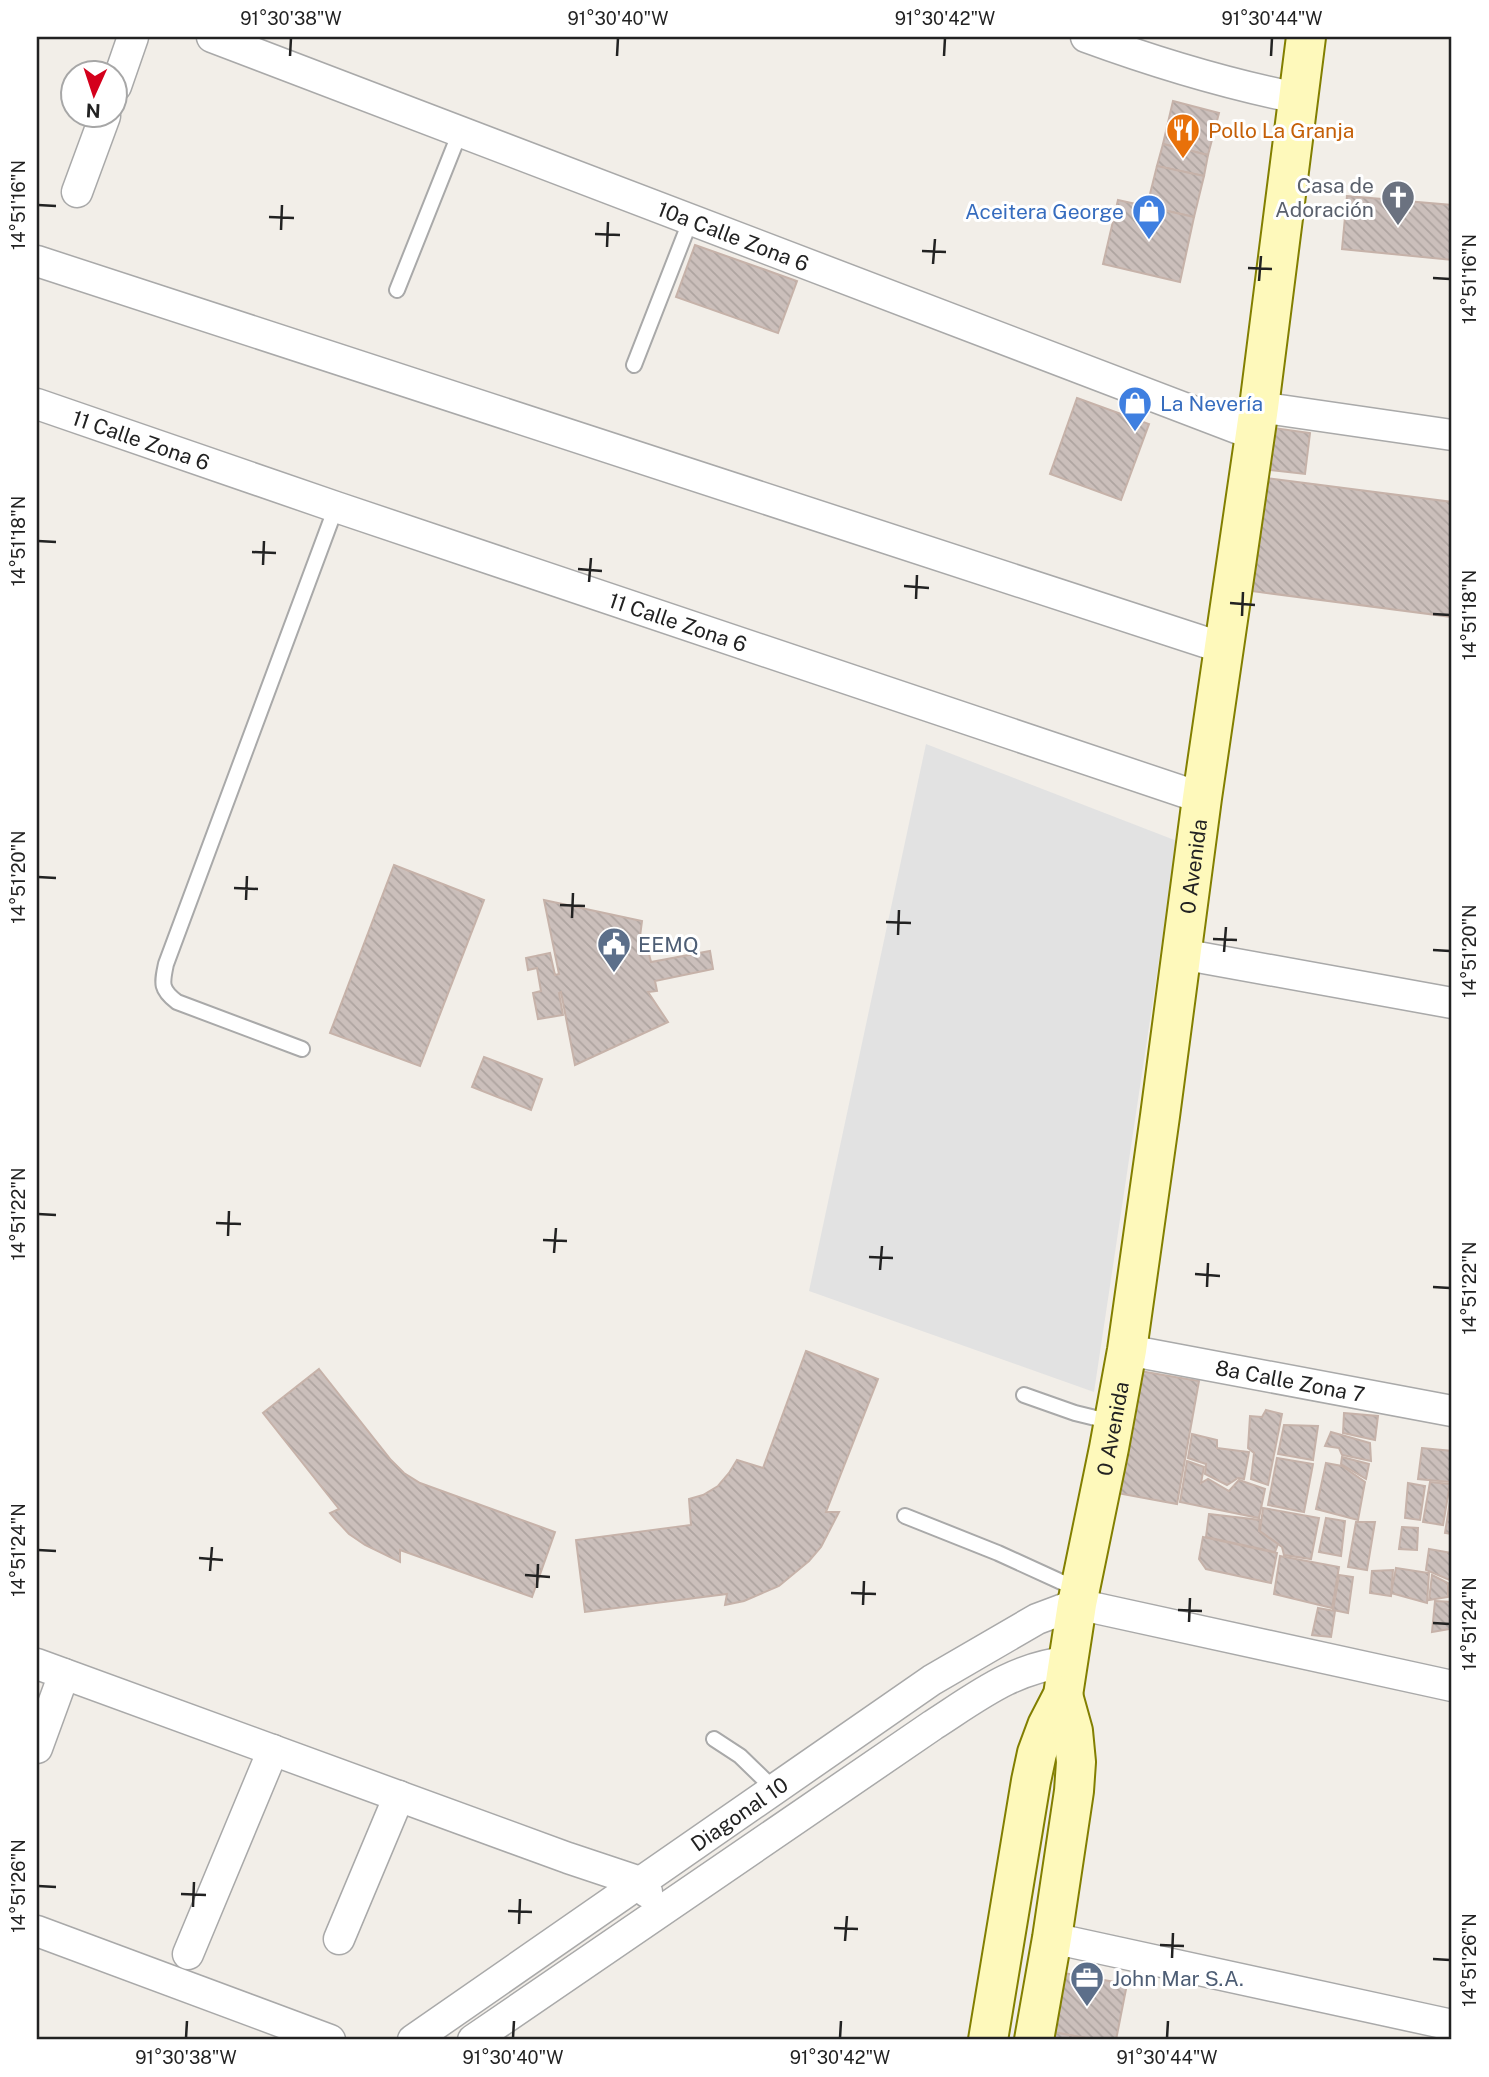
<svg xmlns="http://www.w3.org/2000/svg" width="1489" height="2077" viewBox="0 0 1489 2077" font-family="'Public Sans',sans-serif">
  <defs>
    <pattern id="building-back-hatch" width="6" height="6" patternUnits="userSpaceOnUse" patternTransform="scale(1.75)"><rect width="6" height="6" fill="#cbbfbb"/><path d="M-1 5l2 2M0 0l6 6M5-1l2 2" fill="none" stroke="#aea4a0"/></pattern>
  </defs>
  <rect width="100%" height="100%" fill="#f2eee8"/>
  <path fill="#e2e2e2" d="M926 744 1177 841 1094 1392 809 1291Z"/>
  <g fill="url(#building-back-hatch)" stroke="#c6b2a9" stroke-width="2">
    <path d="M1173 101 1219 113 1208 155 1163 144Z"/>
    <path d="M1163 144 1208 155 1204 176 1157 166Z"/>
    <path d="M1157 166 1204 176 1194 217 1147 206Z"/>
    <path d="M1347 196 1452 205V260L1342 249Z"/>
    <path d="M1118 200 1194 217 1180 282 1103 264Z"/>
    <path d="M695 245 797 281 778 333 676 297Z"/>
    <path d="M1077 398 1149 424 1121 500 1050 474Z"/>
    <path d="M1266 427 1310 433 1305 474 1262 469Z"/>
    <path d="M1258 477 1452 502V617L1244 590Z"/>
    <path d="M394 865 484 900 420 1066 330 1033Z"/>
    <path d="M544 900 642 921 638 952 648 950 651 962 710 951 713 969 655 981 657 991 648 992 668 1022 575 1065 561 992 559 993 563 1015 538 1019 533 993 541 991 537 968 528 970 526 958 550 953 555 975 559 974Z"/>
    <path d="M484 1057 542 1079 531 1110 472 1087Z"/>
    <path d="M806 1351 878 1379 826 1512H839L821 1547 809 1561 779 1586 744 1601 725 1605 727 1594 585 1612 576 1540 691 1525 689 1499 703 1495 718 1486 729 1473 737 1460 763 1468Z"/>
    <path d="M319 1369 391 1460 404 1473 420 1483 555 1532 532 1597 400 1550V1562L365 1545 349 1534 336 1520 330 1513 339 1509 263 1413Z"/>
    <path d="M1140 1371 1199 1381 1177 1504 1117 1493Z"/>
    <path d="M1266 1410 1282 1414 1268 1485 1251 1479 1254 1453 1248 1448 1250 1416 1262 1417Z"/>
    <path d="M1344 1413 1378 1416 1375 1440 1343 1433Z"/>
    <path d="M1284 1425 1318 1426 1313 1460 1278 1454Z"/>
    <path d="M1331 1432 1370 1443 1371 1461 1342 1455 1339 1448 1325 1446Z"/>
    <path d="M1192 1434 1217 1440V1448L1249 1452 1244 1479 1238 1478 1227 1485 1205 1474 1206 1464 1188 1458Z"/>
    <path d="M1422 1448 1452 1451V1473L1450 1482 1418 1479Z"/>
    <path d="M1342 1457 1369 1464 1366 1479 1341 1464Z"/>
    <path d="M1277 1458 1313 1464 1304 1512 1268 1505Z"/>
    <path d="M1187 1461 1204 1467 1201 1483 1208 1479 1229 1491 1239 1480 1265 1489 1259 1518 1180 1502Z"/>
    <path d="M1326 1463 1342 1466 1365 1482 1358 1520 1316 1509Z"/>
    <path d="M1430 1482 1450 1484 1443 1525 1423 1522Z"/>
    <path d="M1408 1483 1425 1486 1420 1520 1405 1518Z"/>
    <path d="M1452 1488V1534L1445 1533Z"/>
    <path d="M1263 1508 1319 1518 1311 1559 1284 1555 1282 1547 1260 1531Z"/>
    <path d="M1209 1514 1260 1520 1259 1531 1278 1544 1275 1552 1206 1537Z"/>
    <path d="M1326 1518 1345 1521 1341 1556 1319 1552Z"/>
    <path d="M1356 1522H1375L1367 1570 1348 1567Z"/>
    <path d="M1402 1527 1418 1528 1417 1550 1399 1549Z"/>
    <path d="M1203 1537 1277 1553 1271 1583 1206 1569 1199 1559Z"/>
    <path d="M1429 1549 1452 1553V1581L1426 1570Z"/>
    <path d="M1280 1556 1339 1567 1332 1608 1274 1594Z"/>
    <path d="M1396 1568 1429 1573 1427 1603 1391 1593Z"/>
    <path d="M1393 1570 1391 1596 1370 1593 1372 1571Z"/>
    <path d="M1339 1575 1353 1577 1348 1613 1333 1610Z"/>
    <path d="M1432 1575 1448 1583V1597L1429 1600Z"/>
    <path d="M1435 1601 1452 1602 1450 1629 1432 1632Z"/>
    <path d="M1318 1608 1335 1611 1331 1637 1312 1635Z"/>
    <path d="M1058 1972 1127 1984 1116 2040H1097L1047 2031Z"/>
    <path d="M1047 2031 1097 2040H1046Z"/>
  </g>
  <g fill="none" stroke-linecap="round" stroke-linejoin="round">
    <g stroke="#a9a9a9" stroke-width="18">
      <g id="lane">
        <path d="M397 290 460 132"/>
        <path d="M634 365 691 219"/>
        <path d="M302 1049 177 1002C160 989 162 983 166 964L336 507"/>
        <path d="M1024 1395 1075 1413 1112 1422"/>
        <path d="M905 1516 998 1553 1079 1590"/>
        <path d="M714 1739 740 1756 775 1790"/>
      </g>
    </g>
    <g stroke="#a9a9a9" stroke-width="33">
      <g id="street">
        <path id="s1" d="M212 37 1255 435"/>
        <path d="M1086 37C1157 63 1223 83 1297 98"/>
        <path d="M116 86 133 37"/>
        <path d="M77 192 105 116"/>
        <path d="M37 261 1223 648"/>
        <path id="s2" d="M37 404 336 507 1202 798"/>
        <path d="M1259 407 1452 435"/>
        <path d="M1181 954 1452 1003"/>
        <path id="s3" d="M1127 1350 1452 1411"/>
        <path d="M37 1664 568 1858 640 1882 647 1892"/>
        <path d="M37 1748 64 1674"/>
        <path d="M37 1931 330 2040"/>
        <path d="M1052 1938 1452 2025"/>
        <path d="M339 1939 399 1796"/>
        <path d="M188 1954 273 1750"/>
        <path id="s4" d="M413 2040 932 1680 1037 1619 1077 1604 1452 1686"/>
        <path d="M473 2040 933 1725C978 1696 1013 1668 1067 1662"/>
      </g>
    </g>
    <g stroke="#827f00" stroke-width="42">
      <g id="secondary">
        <path id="s5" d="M988 2040 1031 1781 1037 1753 1047 1726 1063 1695 1077 1604 1109 1448 1127 1350 1160 1116 1202 798 1259 407 1306 37"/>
        <path d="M1034 2040 1052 1938 1074 1791 1076 1762 1073 1731 1063 1695"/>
      </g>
    </g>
    <use href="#lane" stroke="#fff" stroke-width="14"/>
    <use href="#street" stroke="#fff" stroke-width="30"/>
    <use href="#secondary" stroke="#fef9bb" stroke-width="38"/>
  </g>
  <path fill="none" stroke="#222" stroke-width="2.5" d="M290 56 291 38M617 56 618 38M944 56 945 38M1271 56 1272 38M38 205 56 206M269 217 294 218M281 230 282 205M595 234 620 235M607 247 608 222M922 251 946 252M933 264 935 239M1248 268 1272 269M1433 278 1450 279M1259 281 1261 256M38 541 56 542M252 552 276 553M263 565 264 541M578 569 602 571M589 582 591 558M904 586 929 588M916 599 917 575M1230 603 1255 605M1433 614 1450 615M1242 616 1243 592M38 877 56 878M234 888 258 889M246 900 247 876M560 905 585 906M572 918 573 893M886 922 911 923M898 935 899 910M1213 939 1237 940M1433 950 1450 951M1224 952 1226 927M38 1214 56 1215M216 1223 241 1224M228 1236 229 1211M543 1240 567 1241M554 1253 556 1228M869 1257 893 1258M880 1270 882 1246M1195 1274 1220 1276M1207 1287 1208 1263M1433 1287 1450 1288M38 1550 56 1551M199 1558 223 1560M210 1571 212 1547M525 1575 550 1577M537 1588 538 1564M851 1593 876 1594M863 1605 864 1581M1178 1610 1202 1611M1189 1622 1190 1598M1433 1623 1450 1624M38 1886 56 1887M181 1894 206 1895M193 1907 194 1882M508 1911 532 1912M519 1924 520 1899M834 1928 858 1929M845 1941 847 1916M1160 1945 1184 1946M1172 1958 1173 1933M1433 1959 1450 1960M186 2038 187 2021M513 2038 514 2021M840 2038 841 2021M1167 2038 1168 2021"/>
  <defs>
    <g id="restaurant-pin" transform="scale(1.75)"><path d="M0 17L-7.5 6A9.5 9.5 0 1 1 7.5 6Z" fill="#e8710a" stroke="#fff"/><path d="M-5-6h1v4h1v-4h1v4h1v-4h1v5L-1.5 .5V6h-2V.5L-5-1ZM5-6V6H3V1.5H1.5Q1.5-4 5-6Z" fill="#fff"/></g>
    <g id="church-pin" transform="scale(1.75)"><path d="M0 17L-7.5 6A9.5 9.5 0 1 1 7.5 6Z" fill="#6b7280" stroke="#fff"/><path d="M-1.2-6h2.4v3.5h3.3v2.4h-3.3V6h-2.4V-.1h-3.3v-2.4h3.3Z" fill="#fff"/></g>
    <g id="shop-pin" transform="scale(1.75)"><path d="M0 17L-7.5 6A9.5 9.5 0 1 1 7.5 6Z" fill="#3f7fe0" stroke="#fff"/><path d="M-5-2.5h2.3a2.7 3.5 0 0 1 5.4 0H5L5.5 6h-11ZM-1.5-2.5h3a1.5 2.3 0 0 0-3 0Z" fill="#fff"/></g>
    <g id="civic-pin" transform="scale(1.75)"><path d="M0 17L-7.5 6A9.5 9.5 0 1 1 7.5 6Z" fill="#5c6f8a" stroke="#fff"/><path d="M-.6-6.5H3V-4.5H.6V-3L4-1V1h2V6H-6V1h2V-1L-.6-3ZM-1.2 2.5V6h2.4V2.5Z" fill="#fff"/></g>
    <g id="office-pin" transform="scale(1.75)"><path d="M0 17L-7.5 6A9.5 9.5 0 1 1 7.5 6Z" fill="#5c6f8a" stroke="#fff"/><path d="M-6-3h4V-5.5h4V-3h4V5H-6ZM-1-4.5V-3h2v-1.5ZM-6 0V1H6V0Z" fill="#fff"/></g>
  </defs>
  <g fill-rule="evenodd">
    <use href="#restaurant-pin" x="1183" y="130"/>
    <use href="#church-pin" x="1398" y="197"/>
    <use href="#shop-pin" x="1149" y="211"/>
    <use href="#shop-pin" x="1135" y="403"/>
    <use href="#civic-pin" x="614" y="944"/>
    <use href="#office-pin" x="1087" y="1978"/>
  </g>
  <g text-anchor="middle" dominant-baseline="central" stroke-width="6" stroke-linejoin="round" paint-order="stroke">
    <g font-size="21" fill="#c56008" stroke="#fff" text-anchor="start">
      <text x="1208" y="130">Pollo La Granja</text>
    </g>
    <g font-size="21" fill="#5b616d" stroke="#fff" text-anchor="end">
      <text x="1374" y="185">Casa de<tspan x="1374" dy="24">Adoración</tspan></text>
    </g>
    <g font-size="21" fill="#366cbe" stroke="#fff" text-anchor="end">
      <text x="1124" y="211">Aceitera George</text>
      <text x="1160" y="403" text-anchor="start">La Nevería</text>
    </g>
    <g font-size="21" fill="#222" stroke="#fff">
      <text stroke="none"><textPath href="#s1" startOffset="558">10a Calle Zona 6</textPath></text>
      <text stroke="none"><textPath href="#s2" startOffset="110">11 Calle Zona 6</textPath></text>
      <text stroke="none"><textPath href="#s2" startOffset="677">11 Calle Zona 6</textPath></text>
      <text stroke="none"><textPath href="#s5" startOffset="1194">0 Avenida</textPath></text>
      <text stroke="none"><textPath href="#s3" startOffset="166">8a Calle Zona 7</textPath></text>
      <text stroke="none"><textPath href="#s5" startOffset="626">0 Avenida</textPath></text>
      <text stroke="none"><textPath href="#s4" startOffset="397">Diagonal 10</textPath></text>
    </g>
    <g font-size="21" fill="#4e5e75" stroke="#fff" text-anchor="start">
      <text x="638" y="944">EEMQ</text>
      <text x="1112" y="1978">John Mar S.A.</text>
    </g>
  </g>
  <rect width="1489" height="2077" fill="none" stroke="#ffffff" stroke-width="77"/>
  <g transform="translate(94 94) rotate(183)"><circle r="33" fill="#ffffff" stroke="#a7a7a7" stroke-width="2"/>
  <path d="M0-5L12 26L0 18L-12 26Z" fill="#d4001c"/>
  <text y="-10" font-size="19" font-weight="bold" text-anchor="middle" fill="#222222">N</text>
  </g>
  <rect x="38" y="38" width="1412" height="2000" fill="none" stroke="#222" stroke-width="2.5"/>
  <g font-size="18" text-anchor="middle" fill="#222">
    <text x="291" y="25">91°30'38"W</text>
    <text x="618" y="25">91°30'40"W</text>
    <text x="945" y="25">91°30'42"W</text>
    <text x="1272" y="25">91°30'44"W</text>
    <text transform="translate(19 205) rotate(-90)" y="6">14°51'16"N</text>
    <text transform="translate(1470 279) rotate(-90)" y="6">14°51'16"N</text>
    <text transform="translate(19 541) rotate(-90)" y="6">14°51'18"N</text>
    <text transform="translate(1470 615) rotate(-90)" y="6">14°51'18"N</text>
    <text transform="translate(19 877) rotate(-90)" y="6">14°51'20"N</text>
    <text transform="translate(1470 951) rotate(-90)" y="6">14°51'20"N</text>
    <text transform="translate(19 1214) rotate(-90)" y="6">14°51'22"N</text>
    <text transform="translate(1470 1288) rotate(-90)" y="6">14°51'22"N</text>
    <text transform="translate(19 1550) rotate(-90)" y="6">14°51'24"N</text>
    <text transform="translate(1470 1624) rotate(-90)" y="6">14°51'24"N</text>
    <text transform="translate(19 1886) rotate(-90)" y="6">14°51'26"N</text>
    <text transform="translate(1470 1960) rotate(-90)" y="6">14°51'26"N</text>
    <text x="186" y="2064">91°30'38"W</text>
    <text x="513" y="2064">91°30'40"W</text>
    <text x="840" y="2064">91°30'42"W</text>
    <text x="1167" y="2064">91°30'44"W</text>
  </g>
</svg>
